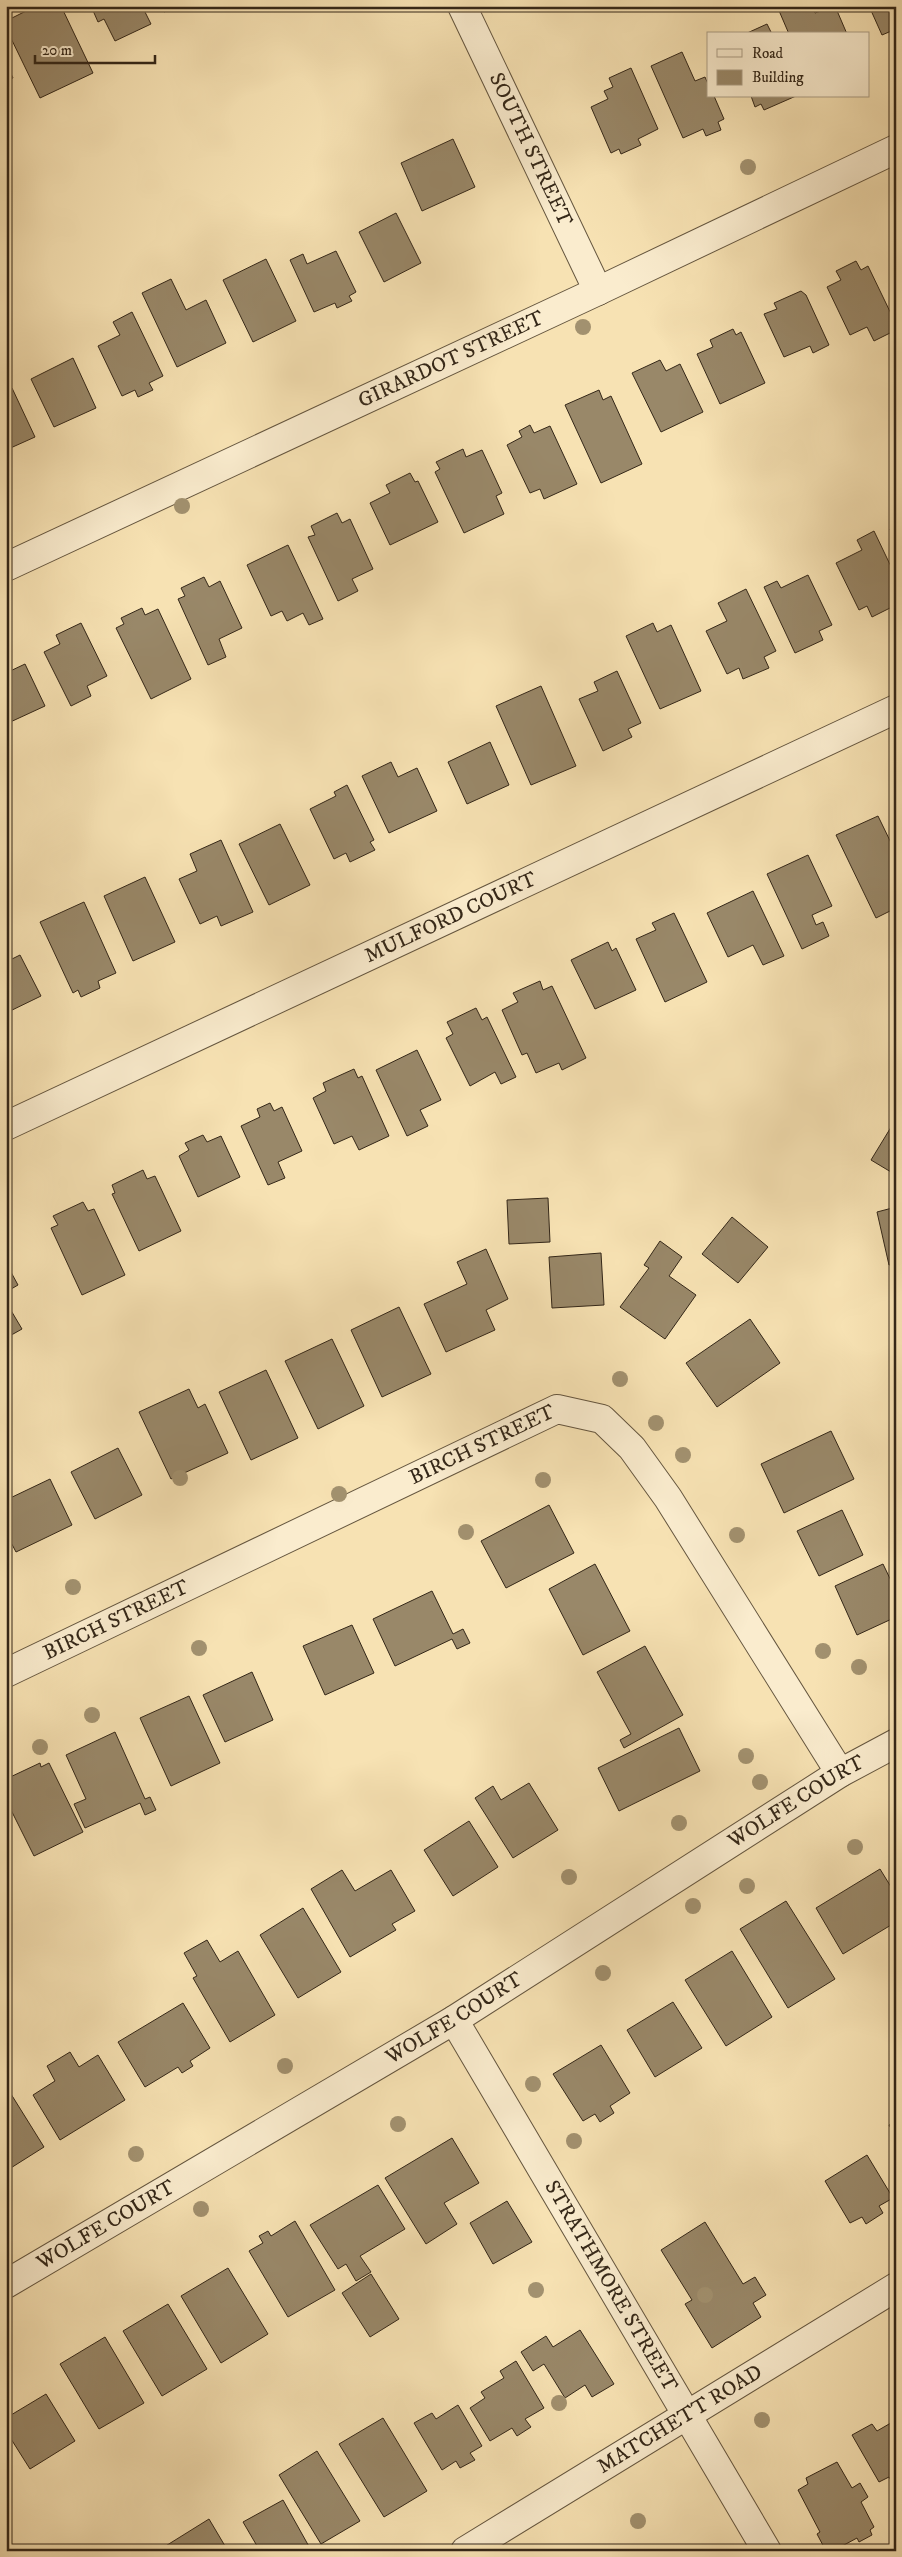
<svg xmlns="http://www.w3.org/2000/svg" width="902" height="2557" viewBox="0 0 902 2557" font-family="'IM FELL DW Pica',serif">
  <rect width="100%" height="100%" fill="#f7e2b3"/>
  <filter id="stains"><feTurbulence type="fractalNoise" baseFrequency=".004" numOctaves="4"/><feColorMatrix values="0 0 0 0 .2 0 0 0 0 .09 0 0 0 0 .02 0 0 0 .5 -.17"/></filter>
  <radialGradient id="worn" r=".72"><stop offset=".6" stop-color="#630" stop-opacity="0"/><stop offset="1" stop-color="#630" stop-opacity=".3"/></radialGradient>
  <g fill="#998869" stroke="#342718">
    <path d="M36 6H61L93 73 40 98 6 28V21Z"/>
    <path d="M91 6H142L151 24 115 41 104 19 98 22Z"/>
    <path d="M161 6H177L164 12Z"/>
    <path d="M777 6H812L815 13 835 6 847 34H789Z"/>
    <path d="M869 6H896V29L882 35Z"/>
    <path d="M767 24 772 34H745Z"/>
    <path d="M682 52 695 81 705 77 708 84V96H714L724 119 718 122 721 130 706 136 703 129 683 138 651 66Z"/>
    <path d="M6 63 13 78 6 81Z"/>
    <path d="M631 68 658 129 638 139 641 145 621 154 619 149 611 153 591 107 608 99 604 91 613 87 609 78Z"/>
    <path d="M751 96H796L764 110 761 104 755 107Z"/>
    <path d="M453 139 475 187 422 211 401 163Z"/>
    <path d="M396 213 421 263 384 282 359 232Z"/>
    <path d="M336 251 356 292 349 296 352 301 337 308 335 303 314 312 290 260 303 254 307 264Z"/>
    <path d="M266 259 296 321 253 342 223 280Z"/>
    <path d="M856 261 861 270 868 266 896 324V330L874 341 867 327 850 335 827 287 841 280 836 271Z"/>
    <path d="M171 279 186 310 206 300 226 343 177 367 142 293Z"/>
    <path d="M801 291 806 295 829 345 813 353 810 346 784 357 764 314 777 309 774 303Z"/>
    <path d="M132 312 163 376 149 383 153 390 138 397 135 390 122 396 98 346 120 335 113 322Z"/>
    <path d="M733 329 736 335 741 332 765 383 720 404 697 354 713 347 710 340Z"/>
    <path d="M73 358 96 408 54 427 31 379Z"/>
    <path d="M660 360 666 371 680 364 703 412 661 432 632 373Z"/>
    <path d="M12 388 35 437 6 450V390Z"/>
    <path d="M599 390 603 400 611 396 642 464 601 483 565 405Z"/>
    <path d="M530 425 534 433 550 426 577 484 544 499 540 489 530 493 507 445 522 437 519 431Z"/>
    <path d="M463 449 466 457 482 450 502 493 496 496 504 514 464 533 435 472 440 469 436 462Z"/>
    <path d="M410 473 415 482 418 481 438 522 390 545 370 503 390 493 386 485Z"/>
    <path d="M337 513 342 523 350 519 373 569 352 579 358 591 338 601 308 537 315 535 311 526Z"/>
    <path d="M896 526V542L890 529Z"/>
    <path d="M874 531 896 577V594L894 595 896 605 872 617 867 606 859 610 836 563 862 550 857 540Z"/>
    <path d="M288 545 323 619 309 625 303 613 287 621 282 611 271 616 247 565Z"/>
    <path d="M808 575 832 625 819 631 823 640 795 653 764 587 777 581 781 588Z"/>
    <path d="M204 577 209 587 220 581 242 628 219 639 226 657 208 665 178 599 185 596 181 588Z"/>
    <path d="M746 589 776 651 764 657 769 668 743 679 739 668 727 674 706 631 727 621 718 603Z"/>
    <path d="M142 608 145 615 158 609 191 679 151 699 116 628 124 624 121 618Z"/>
    <path d="M81 623 107 676 87 686 91 696 71 706 44 652 60 644 56 635Z"/>
    <path d="M653 623 657 632 671 625 701 691 660 709 626 636Z"/>
    <path d="M25 664 45 706 6 724V673Z"/>
    <path d="M617 671 641 723 628 729 632 737 603 751 579 699 598 691 594 682Z"/>
    <path d="M541 686 576 766 531 785 496 706Z"/>
    <path d="M490 742 509 785 467 804 448 762Z"/>
    <path d="M391 762 398 777 417 768 437 811 389 833 362 776Z"/>
    <path d="M347 785 374 840 370 842 375 850 350 862 346 853 334 859 310 809 336 796 334 792Z"/>
    <path d="M878 816 896 853V908L876 918 836 835Z"/>
    <path d="M280 824 310 885 269 905 239 844Z"/>
    <path d="M221 840 253 912 221 926 217 916 200 924 179 879 197 871 190 854Z"/>
    <path d="M808 855 832 906 812 915 816 925 823 922 829 936 802 949 767 874Z"/>
    <path d="M145 877 175 942 133 961 104 896Z"/>
    <path d="M753 891 784 956 763 965 753 945 728 957 707 913Z"/>
    <path d="M84 902 116 973 98 981 100 988 81 997 78 990 73 993 40 922Z"/>
    <path d="M674 913 707 982 665 1002 636 939 656 930 652 923Z"/>
    <path d="M608 942 612 951 616 948 636 990 595 1009 571 960Z"/>
    <path d="M20 955 41 996 6 1013V962Z"/>
    <path d="M540 981 543 990 552 986 586 1058 562 1070 559 1063 536 1073 527 1053 522 1055 502 1010 518 1002 513 993Z"/>
    <path d="M476 1008 482 1020 487 1017 516 1077 501 1084 495 1072 470 1086 446 1038 453 1034 447 1022Z"/>
    <path d="M417 1050 441 1100 420 1110 428 1126 407 1136 376 1070Z"/>
    <path d="M354 1069 358 1078 362 1076 389 1136 359 1150 352 1136 334 1144 313 1098 326 1091 323 1083Z"/>
    <path d="M270 1103 274 1111 282 1107 302 1151 278 1162 285 1178 268 1185 241 1126 260 1117 257 1109Z"/>
    <path d="M896 1119V1175L871 1160Z"/>
    <path d="M203 1135 207 1142 221 1136 240 1177 198 1197 179 1156 189 1150 185 1143Z"/>
    <path d="M143 1170 147 1179 155 1176 181 1231 139 1251 112 1194 115 1193 112 1185Z"/>
    <path d="M548 1198 550 1242 509 1244 507 1200Z"/>
    <path d="M83 1202 88 1211 94 1209 125 1275 82 1295 51 1228 58 1225 53 1216Z"/>
    <path d="M896 1207V1263L889 1265 877 1212Z"/>
    <path d="M732 1217 768 1247 738 1283 702 1254Z"/>
    <path d="M660 1241 682 1257 669 1276 696 1295 665 1339 620 1307 649 1268 644 1265Z"/>
    <path d="M486 1249 508 1299 486 1310 495 1330 446 1352 424 1304 467 1284 457 1262Z"/>
    <path d="M601 1253 604 1305 552 1308 549 1257Z"/>
    <path d="M6 1263 18 1285 6 1292Z"/>
    <path d="M6 1302 22 1329 6 1338Z"/>
    <path d="M399 1307 431 1374 382 1397 351 1330Z"/>
    <path d="M750 1319 780 1363 717 1407 686 1363Z"/>
    <path d="M332 1339 364 1406 318 1429 285 1361Z"/>
    <path d="M266 1370 298 1438 251 1460 219 1392Z"/>
    <path d="M189 1389 198 1408 205 1404 228 1453 171 1479 139 1412Z"/>
    <path d="M831 1431 854 1479 784 1513 761 1464Z"/>
    <path d="M118 1448 142 1495 95 1519 71 1472Z"/>
    <path d="M50 1479 72 1525 16 1552 6 1533V1500Z"/>
    <path d="M549 1505 574 1553 506 1588 481 1541Z"/>
    <path d="M842 1510 863 1555 819 1576 797 1531Z"/>
    <path d="M595 1564 630 1631 583 1655 549 1589Z"/>
    <path d="M883 1564 896 1591V1617L857 1635 835 1586Z"/>
    <path d="M432 1591 453 1634 463 1629 470 1643 457 1649 452 1639 395 1666 373 1619Z"/>
    <path d="M352 1625 374 1673 325 1695 303 1646Z"/>
    <path d="M645 1646 683 1715 624 1748 620 1740 631 1734 597 1672Z"/>
    <path d="M252 1672 273 1720 225 1742 203 1695Z"/>
    <path d="M189 1696 220 1763 171 1786 140 1718Z"/>
    <path d="M679 1728 700 1771 619 1811 598 1768Z"/>
    <path d="M115 1732 145 1799 150 1797 156 1810 145 1815 140 1803 85 1828 74 1804 86 1799 66 1755Z"/>
    <path d="M40 1763 41 1767 49 1763 83 1832 34 1856 6 1800V1779Z"/>
    <path d="M529 1783 558 1830 513 1858 475 1798 493 1786 501 1800Z"/>
    <path d="M469 1821 498 1867 453 1896 424 1850Z"/>
    <path d="M880 1869 896 1895V1922L843 1954 816 1908Z"/>
    <path d="M342 1870 355 1891 391 1870 415 1911 392 1924 396 1930 350 1957 311 1889Z"/>
    <path d="M786 1901 835 1979 788 2008 740 1929Z"/>
    <path d="M303 1908 341 1972 298 1998 260 1935Z"/>
    <path d="M207 1940 220 1962 238 1951 275 2015 230 2042 193 1978 197 1976 184 1953Z"/>
    <path d="M732 1951 772 2017 726 2046 685 1980Z"/>
    <path d="M673 2002 702 2048 655 2077 627 2030Z"/>
    <path d="M183 2003 210 2048 190 2061 193 2066 182 2073 178 2067 145 2087 118 2042Z"/>
    <path d="M601 2045 630 2093 610 2106 614 2113 600 2122 595 2114 583 2121 553 2074Z"/>
    <path d="M70 2052 79 2067 98 2055 125 2100 60 2140 33 2095 55 2081 47 2066Z"/>
    <path d="M6 2086 44 2147 6 2171Z"/>
    <path d="M896 2121V2137L889 2125Z"/>
    <path d="M452 2138 479 2183 444 2203 457 2224 426 2244 385 2178Z"/>
    <path d="M867 2155 893 2198 879 2206 883 2213 866 2224 862 2217 850 2223 825 2181Z"/>
    <path d="M378 2185 405 2229 360 2256 371 2272 356 2281 346 2264 338 2269 310 2225Z"/>
    <path d="M507 2201 532 2242 493 2264 470 2223Z"/>
    <path d="M295 2221 335 2290 288 2317 249 2251 263 2243 259 2236 268 2231 271 2236Z"/>
    <path d="M705 2222 743 2284 755 2277 766 2295 753 2303 761 2317 712 2348 685 2304 692 2300 661 2250Z"/>
    <path d="M228 2268 268 2334 221 2363 181 2296Z"/>
    <path d="M371 2274 399 2319 370 2337 342 2293Z"/>
    <path d="M168 2304 207 2369 162 2396 123 2331Z"/>
    <path d="M580 2330 614 2384 592 2397 585 2385 565 2398 544 2364 533 2371 521 2352 546 2336 553 2347Z"/>
    <path d="M105 2337 144 2403 99 2429 60 2364Z"/>
    <path d="M516 2361 544 2408 525 2419 531 2427 517 2436 512 2428 490 2441 470 2408 485 2398 481 2392 504 2378 500 2371Z"/>
    <path d="M46 2394 75 2441 30 2469 6 2431V2418Z"/>
    <path d="M458 2405 482 2446 470 2453 475 2460 460 2468 456 2461 442 2470 414 2423 432 2413 436 2419Z"/>
    <path d="M383 2418 427 2491 384 2517 339 2444Z"/>
    <path d="M896 2420V2489L889 2477 879 2482 852 2435 872 2424 877 2431Z"/>
    <path d="M317 2451 360 2521 321 2544 279 2475Z"/>
    <path d="M837 2462 852 2488 860 2483 868 2497 861 2502 874 2527 870 2530 872 2535 859 2542 857 2538 833 2551H826L817 2534 820 2532 798 2490 808 2484 806 2478Z"/>
    <path d="M283 2500 311 2550 310 2551H260L243 2522Z"/>
    <path d="M209 2519 228 2551H167L164 2547Z"/>
  </g>
  <g fill="none" stroke-linecap="round" stroke-linejoin="round">
    <g stroke="#65563f" stroke-width="30">
      <g id="minor">
        <path id="s1" d="M462 6 598 291"/>
        <path id="s2" d="M6 567 598 291 896 149"/>
        <path id="s3" d="M6 1126 896 709"/>
        <path id="s4" d="M6 1673 557 1409 602 1419 632 1448 668 1498 840 1773"/>
        <path id="s5" d="M454 2020 767 2551"/>
        <path id="s6" d="M6 2284 454 2020 840 1773 896 1743"/>
        <path id="s7" d="M465 2551 896 2287"/>
      </g>
    </g>
    <use href="#minor" stroke="#faecce" stroke-width="28"/>
  </g>
  <g fill="#a2916f">
    <circle cx="748" cy="167" r="8"/>
    <circle cx="583" cy="327" r="8"/>
    <circle cx="182" cy="506" r="8"/>
    <circle cx="620" cy="1379" r="8"/>
    <circle cx="656" cy="1423" r="8"/>
    <circle cx="683" cy="1455" r="8"/>
    <circle cx="180" cy="1478" r="8"/>
    <circle cx="543" cy="1480" r="8"/>
    <circle cx="339" cy="1494" r="8"/>
    <circle cx="466" cy="1532" r="8"/>
    <circle cx="737" cy="1535" r="8"/>
    <circle cx="73" cy="1587" r="8"/>
    <circle cx="199" cy="1648" r="8"/>
    <circle cx="823" cy="1651" r="8"/>
    <circle cx="859" cy="1667" r="8"/>
    <circle cx="92" cy="1715" r="8"/>
    <circle cx="40" cy="1747" r="8"/>
    <circle cx="746" cy="1756" r="8"/>
    <circle cx="760" cy="1782" r="8"/>
    <circle cx="679" cy="1823" r="8"/>
    <circle cx="855" cy="1847" r="8"/>
    <circle cx="569" cy="1877" r="8"/>
    <circle cx="747" cy="1886" r="8"/>
    <circle cx="693" cy="1906" r="8"/>
    <circle cx="603" cy="1973" r="8"/>
    <circle cx="285" cy="2066" r="8"/>
    <circle cx="533" cy="2084" r="8"/>
    <circle cx="398" cy="2124" r="8"/>
    <circle cx="574" cy="2141" r="8"/>
    <circle cx="136" cy="2154" r="8"/>
    <circle cx="201" cy="2209" r="8"/>
    <circle cx="536" cy="2290" r="8"/>
    <circle cx="705" cy="2295" r="8"/>
    <circle cx="559" cy="2403" r="8"/>
    <circle cx="762" cy="2420" r="8"/>
    <circle cx="638" cy="2521" r="8"/>
  </g>
  <g text-anchor="middle" dominant-baseline="central" stroke-width="4" stroke-linejoin="round" paint-order="stroke">
    <g font-size="21" fill="#342718" stroke="#faecce">
      <text stroke="none"><textPath href="#s1" startOffset="159">SOUTH STREET</textPath></text>
      <text stroke="none"><textPath href="#s2" startOffset="491">GIRARDOT STREET</textPath></text>
      <text stroke="none"><textPath href="#s3" startOffset="491">MULFORD COURT</textPath></text>
      <text stroke="none"><textPath href="#s4" startOffset="528">BIRCH STREET</textPath></text>
      <text stroke="none"><textPath href="#s4" startOffset="122">BIRCH STREET</textPath></text>
      <text stroke="none"><textPath href="#s6" startOffset="926">WOLFE COURT</textPath></text>
      <text stroke="none"><textPath href="#s6" startOffset="521">WOLFE COURT</textPath></text>
      <text stroke="none"><textPath href="#s6" startOffset="116">WOLFE COURT</textPath></text>
      <text stroke="none"><textPath href="#s5" startOffset="309">STRATHMORE STREET</textPath></text>
      <text stroke="none"><textPath href="#s7" startOffset="252">MATCHETT ROAD</textPath></text>
    </g>
  </g>
  <rect width="902" height="2557" fill="none" stroke="#f7e2b3" stroke-width="25"/>
  <rect x="8" y="8" width="887" height="2542" fill="none" stroke="#342718" stroke-width="2.5"/>
  <rect x="12" y="12" width="877" height="2532" fill="none" stroke="#342718"/>
  <rect x="707" y="32" width="162" height="65" fill="#faecce" stroke="#ab9d85"/>
  <rect x="717" y="49" width="25" height="8" fill="#faecce" stroke="#ab9d85"/>
  <text x="752" y="58" font-size="15" fill="#342718">Road</text>
  <rect x="717" y="70" width="25" height="15" fill="#998869" stroke="#ab9d85"/>
  <text x="752" y="82" font-size="15" fill="#342718">Building</text>
  <path d="M35 55v8h120v-8" fill="none" stroke="#342718" stroke-width="2.5"/>
  <text x="42" y="55" font-size="15" fill="#342718" stroke="#faecce" stroke-width="4" paint-order="stroke">20 m</text>
  <rect width="100%" height="100%" filter="url(#stains)"/>
  <rect width="100%" height="100%" fill="url(#worn)"/>
</svg>
